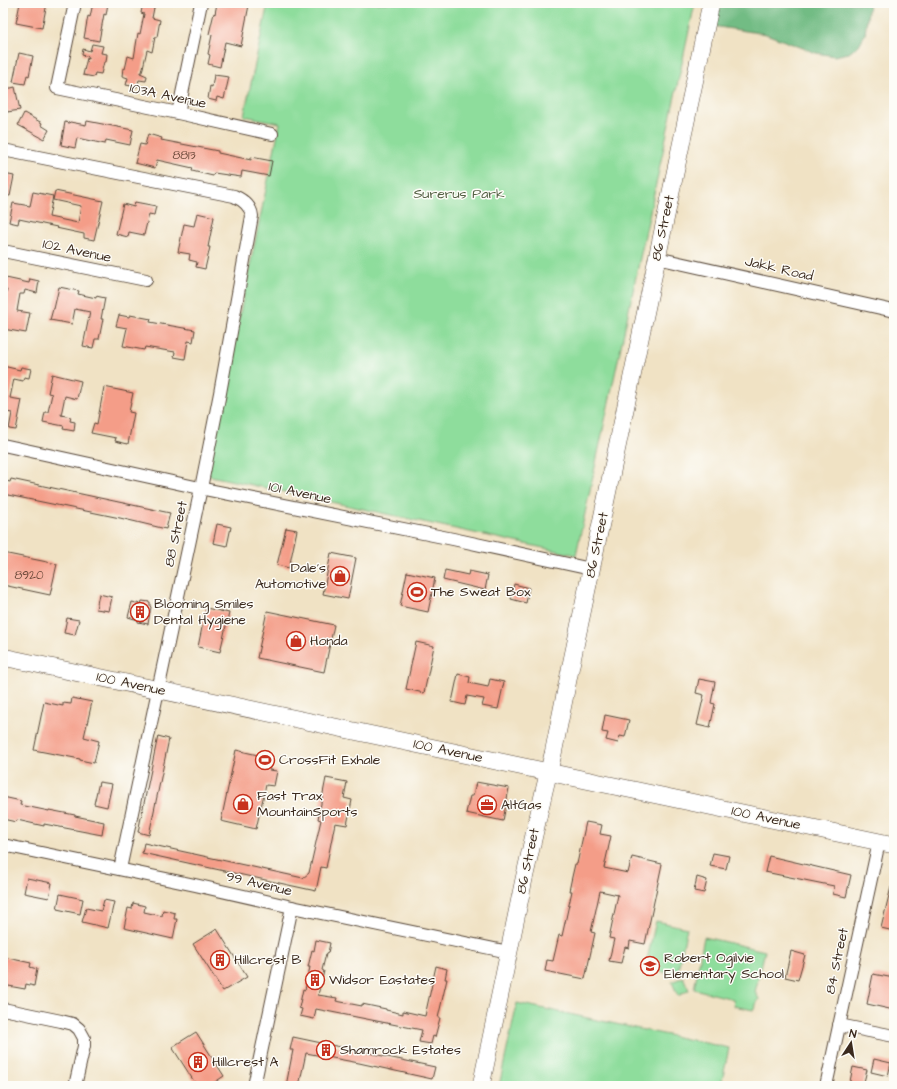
<svg xmlns="http://www.w3.org/2000/svg" width="897" height="1089" viewBox="0 0 897 1089" font-family="'Architects Daughter',sans-serif">
  <rect width="100%" height="100%" fill="#fdfcf7"/>
  <filter id="ink" filterUnits="userSpaceOnUse"><feTurbulence type="fractalNoise" baseFrequency=".025" numOctaves="2"/><feDisplacementMap in="SourceGraphic" scale="8" xChannelSelector="R" yChannelSelector="G"/><feConvolveMatrix kernelMatrix="1 2 1 2 8 2 1 2 1" color-interpolation-filters="sRGB"/></filter>
  <filter id="wash" filterUnits="userSpaceOnUse"><feTurbulence type="fractalNoise" baseFrequency=".012" numOctaves="4" result="noise"/><feDisplacementMap in="SourceGraphic" scale="16" xChannelSelector="R" yChannelSelector="G"/><feGaussianBlur stdDeviation="0.9" result="paint"/><feColorMatrix in="noise" values="0 0 0 0 0 0 0 0 0 0 0 0 0 0 0 0 0 1.4 0 .05"/><feComposite in="paint" operator="in"/></filter>
  <g filter="url(#wash)">
    <rect width="100%" height="100%" fill="#f0e2c4"/>
    <g fill="#8edd9c" stroke="#64845d">
      <path d="M268 3H695L576 555 206 475 280 123 244 116Z"/>
      <path d="M656 921 687 928 677 975 645 968Z"/>
      <path d="M704 937 765 951 755 992 759 999 753 1010 734 1006 733 999 694 989Z"/>
      <path d="M683 977 689 990 678 996 672 982Z"/>
      <path d="M517 1003 729 1048 721 1086H499Z"/>
    </g>
    <path fill="#72bc84" stroke="#567351" d="M716 3H869L865 34 859 45 849 53 834 56 816 53 766 34 712 26Z"/>
    <g id="blocks">
      <g fill="#f49d88">
        <path d="M20 3H47L42 28 16 23Z"/>
        <path d="M93 3H108L106 15 104 14 99 41 84 38 88 16 90 17Z"/>
        <path d="M143 3H155L152 18 160 20 157 37H155L152 52 147 50 142 72H140V73L147 76 146 81 139 80 137 87 126 85 128 78 122 76 123 68 125 69 128 56 134 58 138 33 140 34 144 14 141 13Z"/>
        <path d="M217 3H238L249 5 241 46 225 42 220 67 208 64 210 55 208 54 212 35 209 34 214 13 215 14Z"/>
        <path d="M92 44 103 46 101 53 107 54 106 62H104L101 74 95 73 94 77 83 75 87 58 89 59V57L82 55 83 49 90 51Z"/>
        <path d="M19 53 33 56 29 76 27 75 25 84 13 82Z"/>
        <path d="M214 75 229 77 224 99 217 97 216 101 208 99 210 86 212 87Z"/>
        <path d="M15 87 20 110 7 112 3 90Z"/>
        <path d="M24 113 42 123 41 125 49 130 44 139 18 125Z"/>
        <path d="M87 121 133 130 130 145 106 140 105 144 77 138 75 148 61 145 65 122 69 123 70 122 86 125Z"/>
        <path d="M148 134 162 138 161 140 218 151V153L251 160V157L272 161 269 176 242 171 241 177 214 173 213 176 192 171 193 168 157 160 155 168 135 163 140 144 145 145Z"/>
        <path d="M4 174 14 176 10 196 3 195V180Z"/>
        <path d="M55 191 103 201 94 240 84 238V234L56 228 57 227 19 219 18 224 9 222 13 203 30 206 33 192 53 196 49 217 78 223 81 206 53 200Z"/>
        <path d="M135 202 156 206 154 215 149 214 144 235 129 232 128 237 116 234 123 204 134 207Z"/>
        <path d="M197 213 214 217 208 247H210L205 269 196 267 197 262 189 260 190 254 178 252 184 224 194 226Z"/>
        <path d="M6 278 29 283 30 279 39 281 37 293 25 290 24 294H20L17 311 30 313 26 333 3 329V307L7 290 4 289Z"/>
        <path d="M59 287 79 291 78 294 96 298V296L105 298 101 319H103L99 339H95L93 348 83 346 90 312 75 309 72 324 50 320 53 309H54Z"/>
        <path d="M119 315 129 317 130 315 151 319 150 322 195 330 193 342 188 341 185 359 174 357 175 352 145 347 144 350 123 346 127 328 116 326Z"/>
        <path d="M3 366 20 370 21 367 31 369 29 378 24 377 23 381 14 379 10 398 22 400 16 430 9 429 12 413 7 412V413H3Z"/>
        <path d="M52 374 81 381 77 399 65 396 61 415 71 417 70 421 75 422 74 431 63 429 64 426 43 422 45 412H48L52 394 48 393Z"/>
        <path d="M104 387 133 393 129 412 134 413 128 444 115 441 116 438 91 433 94 423 97 424Z"/>
        <path d="M11 479 170 513 166 529 120 518 3 494V480L10 482Z"/>
        <path d="M217 524 231 527 227 546 213 543Z"/>
        <path d="M286 528 297 530 289 568 277 565Z"/>
        <path d="M3 553 57 564 50 595 3 585Z"/>
        <path d="M331 553 356 558 348 599 323 594Z"/>
        <path d="M445 570 468 575 469 571 488 575 485 590 443 580Z"/>
        <path d="M407 572 435 578 428 612 400 606Z"/>
        <path d="M514 584 529 588 526 603 511 599Z"/>
        <path d="M99 594 112 597 109 611 96 609Z"/>
        <path d="M142 601 150 602V606L151 607 148 624 138 622V620L128 617 132 602 141 604Z"/>
        <path d="M206 608 229 613 220 652 198 647Z"/>
        <path d="M267 611 334 625 324 672 257 658Z"/>
        <path d="M67 618 79 620 75 635 64 633Z"/>
        <path d="M416 642 434 646 424 693 406 689Z"/>
        <path d="M458 674 470 677 469 683 488 687 490 679 504 682 498 709 482 706 484 699 467 696 465 705 452 702Z"/>
        <path d="M699 679 715 682 711 703 715 704 710 728 697 725 704 695 696 693Z"/>
        <path d="M72 698 92 702 84 737 99 741 94 763 80 760V759L34 750 44 702 63 706V703L71 704Z"/>
        <path d="M605 715 629 720 625 737 620 736 618 743 606 740 608 733 602 732Z"/>
        <path d="M158 736 169 739 149 835 138 832Z"/>
        <path d="M236 750 271 758 269 770 277 771 274 786 266 785 256 829 221 821Z"/>
        <path d="M326 778 347 782 344 798 352 800 347 825 335 823 326 868 321 867 316 891 142 853 144 843 303 878 309 873 321 820 318 819Z"/>
        <path d="M99 782 112 784 107 807 94 804Z"/>
        <path d="M476 782 509 788 503 821 466 813 470 796H473Z"/>
        <path d="M3 797 21 801 20 805 49 811V810L75 815V816L104 822 102 835 44 824V826L17 820 16 822 3 819Z"/>
        <path d="M586 822 602 825 600 834 611 836 604 868 628 873 632 857 662 864 645 944 630 941 629 948 625 947 621 963 609 961 614 939 609 938 618 895 600 891 591 932 595 933 585 979 545 971 547 960 553 961 559 935 562 936 572 891H569L572 877 575 864H577Z"/>
        <path d="M713 853 729 856 726 869 710 866Z"/>
        <path d="M769 856 851 875 846 897 833 894 834 886 765 872Z"/>
        <path d="M697 877 707 880 704 893 694 891Z"/>
        <path d="M27 878 52 883 49 898 24 893Z"/>
        <path d="M891 887H894V931L881 928Z"/>
        <path d="M60 894 83 899 80 914 57 909Z"/>
        <path d="M104 900 114 902 108 928 82 922 86 908 101 911Z"/>
        <path d="M133 903 145 906 144 912 162 916 163 910 175 913 174 919H177L173 939 124 928 128 908 132 909Z"/>
        <path d="M217 929 247 977 223 991 193 944Z"/>
        <path d="M316 940 330 943 328 953 326 954 322 970 324 971 318 995 337 998 336 1001 362 1006V1004L386 1009V1010L403 1014V1011L425 1016 436 966 447 969 445 979H447L438 1018H440L435 1037 433 1036 431 1044 419 1042 422 1030 316 1009 314 1019 300 1016 302 1009 299 1008 303 989 305 990 310 967H308L312 950 314 951Z"/>
        <path d="M791 951 805 955 798 980 785 977Z"/>
        <path d="M3 957 31 963 30 967 37 969 34 986 26 984 25 989 3 985Z"/>
        <path d="M873 974 894 978V1010L867 1004Z"/>
        <path d="M196 1032 224 1076 209 1086H197L172 1047Z"/>
        <path d="M293 1037 435 1067 432 1079 359 1063 306 1053 299 1086H286L293 1050H290Z"/>
        <path d="M874 1059 891 1063 888 1076 871 1072Z"/>
        <path d="M853 1067 867 1070 863 1086H849Z"/>
      </g>
    </g>
  </g>
  <g filter="url(#ink)">
    <use href="#blocks" fill-opacity="0" stroke="#564637" stroke-width="1"/>
    <g fill="none" stroke-linecap="round" stroke-linejoin="round">
      <g stroke="#564637" stroke-width="14">
        <g id="street">
          <path d="M75 3 57 88 178 113 272 134"/>
          <path d="M178 113 201 3"/>
          <path d="M3 150 234 196C243 200 251 206 252 216L220 393 201 488 120 869"/>
          <path d="M3 251 146 280"/>
          <path d="M657 258 894 311"/>
          <path d="M3 445 209 490 453 539 591 569"/>
          <path d="M3 845 195 885 292 907 509 952"/>
          <path d="M3 1009 61 1021 73 1024 79 1029 84 1038V1046L75 1086"/>
          <path d="M839 1025 894 1036"/>
          <path d="M254 1086 292 907"/>
          <path d="M826 1086 879 842"/>
        </g>
      </g>
      <g stroke="#564637" stroke-width="18">
        <g id="secondary">
          <path d="M3 657 894 845"/>
          <path d="M481 1086 524 879 544 791 553 754 571 665 711 3"/>
        </g>
      </g>
      <use href="#street" stroke="#fff" stroke-width="12"/>
      <use href="#secondary" stroke="#fff" stroke-width="17"/>
    </g>
  </g>
  <defs>
    <g id="shop-ring" transform="scale(1)"><circle r="9.5" fill="#fdfcf7" stroke="#c8321e" stroke-width="1.5"/><path d="M-5-2.5h2.3a2.7 3.5 0 0 1 5.4 0H5L5.5 6h-11ZM-1.5-2.5h3a1.5 2.3 0 0 0-3 0Z" fill="#c8321e"/></g>
    <g id="stadium-ring" transform="scale(1)"><circle r="9.5" fill="#fdfcf7" stroke="#c8321e" stroke-width="1.5"/><path d="M0-5a6.5 5 0 1 0 0 10a6.5 5 0 1 0 0-10ZM-3.5-1.8h7v3.6h-7Z" fill="#c8321e"/></g>
    <g id="building-ring" transform="scale(1)"><circle r="9.5" fill="#fdfcf7" stroke="#c8321e" stroke-width="1.5"/><path d="M-4-6H4V6H1V3H-1V6H-4ZM-2.5-4.3h1.7v1.8h-1.7ZM.8-4.3h1.7v1.8H.8ZM-2.5-1h1.7V.8h-1.7ZM.8-1h1.7V.8H.8Z" fill="#c8321e"/></g>
    <g id="office-ring" transform="scale(1)"><circle r="9.5" fill="#fdfcf7" stroke="#c8321e" stroke-width="1.5"/><path d="M-6-3h4V-5.5h4V-3h4V5H-6ZM-1-4.5V-3h2v-1.5ZM-6 0V1H6V0Z" fill="#c8321e"/></g>
    <g id="school-ring" transform="scale(1)"><circle r="9.5" fill="#fdfcf7" stroke="#c8321e" stroke-width="1.5"/><path d="M0-5L7-2L0 1L-7-2ZM-4 1L0 2.5L4 1V4Q0 6-4 4Z" fill="#c8321e"/></g>
  </defs>
  <g fill-rule="evenodd">
    <use href="#shop-ring" x="340" y="576"/>
    <use href="#stadium-ring" x="417" y="592"/>
    <use href="#building-ring" x="140" y="612"/>
    <use href="#shop-ring" x="296" y="641"/>
    <use href="#stadium-ring" x="265" y="760"/>
    <use href="#shop-ring" x="243" y="804"/>
    <use href="#office-ring" x="487" y="805"/>
    <use href="#building-ring" x="220" y="960"/>
    <use href="#school-ring" x="650" y="966"/>
    <use href="#building-ring" x="315" y="980"/>
    <use href="#building-ring" x="326" y="1050"/>
    <use href="#building-ring" x="198" y="1062"/>
  </g>
  <g text-anchor="middle" dominant-baseline="central" stroke-width="3" stroke-linejoin="round" paint-order="stroke">
    <g font-size="12" fill="#694738">
      <text x="184" y="155">8813</text>
      <text x="29" y="575">8920</text>
    </g>
    <g font-size="14" fill="#3b2a1e" stroke="#fdfcf7">
      <text transform="translate(168 96) rotate(12)">103A Avenue</text>
      <text transform="translate(663 228) rotate(-78)">86 Street</text>
      <text transform="translate(77 251) rotate(12)">102 Avenue</text>
      <text transform="translate(779 269) rotate(13)">Jakk Road</text>
      <text transform="translate(300 493) rotate(12)">101 Avenue</text>
      <text transform="translate(176 534) rotate(-78)">88 Street</text>
      <text transform="translate(597 545) rotate(-78)">86 Street</text>
      <text transform="translate(131 684) rotate(12)">100 Avenue</text>
      <text transform="translate(448 751) rotate(12)">100 Avenue</text>
      <text transform="translate(766 818) rotate(12)">100 Avenue</text>
      <text transform="translate(528 861) rotate(-78)">86 Street</text>
      <text transform="translate(259 884) rotate(13)">99 Avenue</text>
      <text transform="translate(837 961) rotate(-78)">84 Street</text>
    </g>
    <g font-size="14" fill="#546044" stroke="#fdfcf7">
      <text x="459" y="194">Surerus Park</text>
    </g>
    <g font-size="14" fill="#3b2a1e" stroke="#fdfcf7" text-anchor="start">
      <text x="326" y="568" text-anchor="end">Dale's<tspan x="326" dy="16">Automotive</tspan></text>
      <text x="431" y="592">The Sweat Box</text>
      <text x="154" y="604">Blooming Smiles<tspan x="154" dy="16">Dental Hygiene</tspan></text>
      <text x="310" y="641">Honda</text>
      <text x="279" y="760">CrossFit Exhale</text>
      <text x="257" y="796">Fast Trax<tspan x="257" dy="16">MountainSports</tspan></text>
      <text x="501" y="805">AltGas</text>
      <text x="664" y="958">Robert Ogilvie<tspan x="664" dy="16">Elementary School</tspan></text>
      <text x="234" y="960">Hillcrest B</text>
      <text x="329" y="980">Widsor Eastates</text>
      <text x="340" y="1050">Shamrock Estates</text>
      <text x="212" y="1062">Hillcrest A</text>
    </g>
  </g>
  <rect width="897" height="1089" fill="none" stroke="#fdfcf7" stroke-width="16"/>
  <g transform="translate(851 1043) rotate(12)" stroke="#fdfcf7" stroke-width="3" paint-order="stroke">
  <path d="M0-3L7 15L0 10L-7 15Z" fill="#3b2a1e"/>
  <text y="-6" font-size="11" font-weight="bold" text-anchor="middle" fill="#3b2a1e">N</text>
  </g>
</svg>
